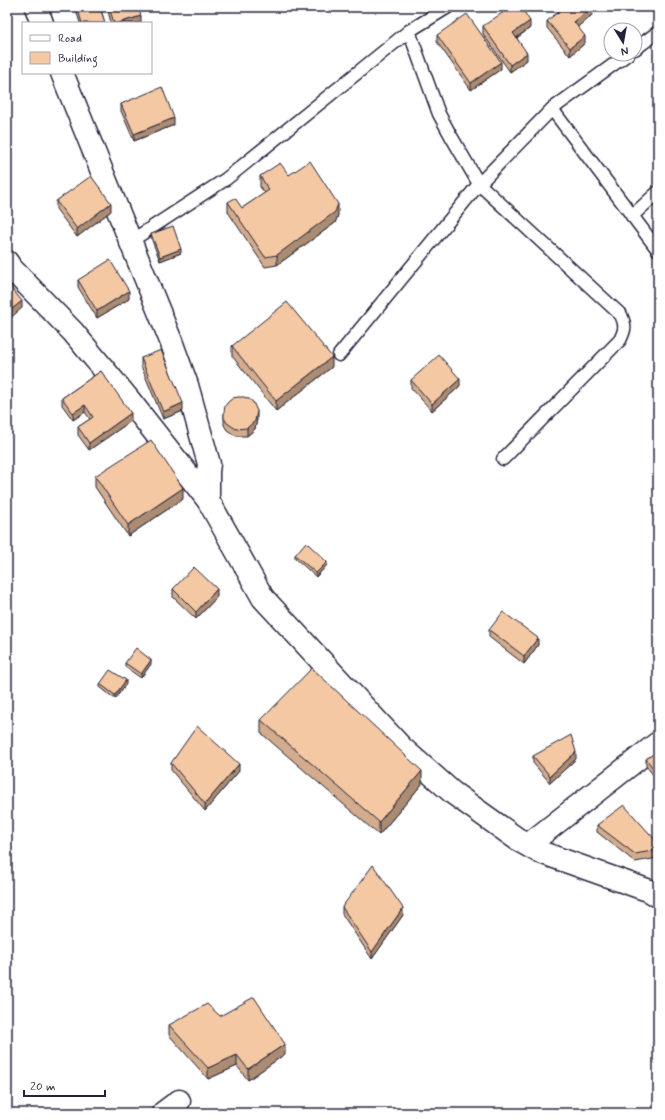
<svg xmlns="http://www.w3.org/2000/svg" width="665" height="1120" viewBox="0 0 665 1120" font-family="Mynerve,sans-serif">
  <rect width="100%" height="100%" fill="#fff"/>
  <filter id="ink" filterUnits="userSpaceOnUse"><feTurbulence type="fractalNoise" baseFrequency=".025" numOctaves="2"/><feDisplacementMap in="SourceGraphic" scale="8" xChannelSelector="R" yChannelSelector="G"/><feConvolveMatrix kernelMatrix="1 2 1 2 8 2 1 2 1" color-interpolation-filters="sRGB"/></filter>
  <g filter="url(#ink)">
    <g fill="none" stroke-linecap="round" stroke-linejoin="round">
      <g stroke="#22223b" stroke-width="15">
        <g id="service">
          <path d="M409 31 439 114 451 136 479 184 621 315C626 326 625 330 620 340L503 459"/>
          <path d="M635 49 658 32"/>
          <path d="M552 109 658 250"/>
          <path d="M632 216 658 192"/>
          <path d="M131 241 226 179 409 31 448 7"/>
          <path d="M339 355 479 184 552 109 628 54"/>
        </g>
      </g>
      <g stroke="#22223b" stroke-width="25">
        <g id="minor">
          <path d="M36 7 42 23"/>
          <path d="M62 73 171 341 187 385 209 464 208 472V500"/>
          <path d="M7 262 11 268 73 332 130 401 208 500 263 598 401 747 453 793 520 841 540 852 650 891 658 896"/>
          <path d="M528 845 658 743"/>
          <path d="M163 1113 179 1101"/>
        </g>
      </g>
      <use href="#service" stroke="#fff" stroke-width="12"/>
      <use href="#minor" stroke="#fff" stroke-width="22"/>
    </g>
    <g fill="#d2ac8c" stroke="#22223b">
      <path d="M75 7H100L105 23H80Z"/>
      <path d="M107 7H138L141 23H111Z"/>
      <path d="M655 7H658V11Z"/>
      <path d="M592 15 577 27 585 43 570 56 547 28V21Z"/>
      <path d="M483 26 530 28 517 38 527 60 510 72 483 34Z"/>
      <path d="M437 35 501 69 471 90 437 42Z"/>
      <path d="M121 104 174 125 134 141 121 111Z"/>
      <path d="M289 175 338 215 335 223 277 265 265 267 228 212V202L242 208 265 193 260 187V176Z"/>
      <path d="M56 201 111 211 77 237 56 209Z"/>
      <path d="M151 234 181 253 160 261 151 238Z"/>
      <path d="M78 280 129 299 97 318 78 287Z"/>
      <path d="M232 346 332 367 276 411 232 356Z"/>
      <path d="M141 358 183 411 163 419 141 366Z"/>
      <path d="M101 371 131 421 89 450 78 435V427L90 419 85 412 73 420 62 405V398Z"/>
      <path d="M411 380 460 386 432 411 411 388Z"/>
      <path d="M224 412 257 419 255 429 247 436H236L227 430 224 425Z"/>
      <path d="M95 476 183 499 128 536 95 487Z"/>
      <path d="M295 555 327 565 316 577 295 558Z"/>
      <path d="M173 589 217 597 196 619 173 597Z"/>
      <path d="M489 630 538 645 524 664 489 637Z"/>
      <path d="M125 663 151 664 141 678 125 667Z"/>
      <path d="M100 684H126L115 699 100 687Z"/>
      <path d="M261 720 422 784 379 835 261 733Z"/>
      <path d="M658 751V781L646 766V759Z"/>
      <path d="M533 756 576 759 550 783 533 763Z"/>
      <path d="M171 763 239 771 205 811 171 770Z"/>
      <path d="M597 825 658 843V858L635 862 597 832Z"/>
      <path d="M342 907 403 915 372 959 342 914Z"/>
      <path d="M220 1016 285 1054 248 1080 237 1066 208 1079 169 1035V1025Z"/>
    </g>
    <g fill="#ab8c72" stroke="#22223b">
      <path d="M592 7V15L574 30V22Z"/>
      <path d="M141 16V23H118Z"/>
      <path d="M530 21V28L513 40V33Z"/>
      <path d="M585 36V43L570 56V48Z"/>
      <path d="M527 53V60L510 72V65Z"/>
      <path d="M501 62V69L471 90V83Z"/>
      <path d="M174 118V125L134 141V134Z"/>
      <path d="M111 203V211L77 237V229Z"/>
      <path d="M338 204V215L335 223 277 265V255Z"/>
      <path d="M181 249V253L160 261V257Z"/>
      <path d="M129 291V299L97 318V311Z"/>
      <path d="M22 301V308L7 321V313Z"/>
      <path d="M332 357V367L276 411V401Z"/>
      <path d="M460 379V386L432 411V404Z"/>
      <path d="M183 403V411L163 419V412Z"/>
      <path d="M85 405V412L73 420V413Z"/>
      <path d="M257 411V419L255 429 247 436V428Z"/>
      <path d="M131 413V421L89 450V443Z"/>
      <path d="M183 488V499L128 536V525Z"/>
      <path d="M327 562V565L316 577V573Z"/>
      <path d="M217 589V597L196 619V612Z"/>
      <path d="M538 638V645L524 664V656Z"/>
      <path d="M151 660V664L141 678V674Z"/>
      <path d="M126 680V684L115 699V695Z"/>
      <path d="M576 752V759L550 783V776Z"/>
      <path d="M239 764V771L205 811V804Z"/>
      <path d="M422 771V784L379 835V822Z"/>
      <path d="M403 908V915L372 959V952Z"/>
      <path d="M285 1044V1054L248 1080V1069Z"/>
      <path d="M237 1055V1066L208 1079V1068Z"/>
    </g>
    <g fill="#f4c8a3" stroke="#22223b">
      <path d="M77 7H100L105 23H82Z"/>
      <path d="M109 7H138L141 16 118 23H114Z"/>
      <path d="M511 7H521L530 21 513 33 527 53 510 65 483 26Z"/>
      <path d="M564 7H592L574 22 585 36 570 48 547 21Z"/>
      <path d="M467 14 501 62 471 83 437 35Z"/>
      <path d="M162 87 174 118 134 134 121 104Z"/>
      <path d="M310 161 338 204 335 212 277 255 265 257 228 202 235 198 242 208 269 190 260 176 280 163 289 175Z"/>
      <path d="M91 176 111 203 77 229 56 201Z"/>
      <path d="M173 226 181 249 160 257 151 234Z"/>
      <path d="M110 260 129 291 97 311 78 280Z"/>
      <path d="M7 283 22 301 7 313Z"/>
      <path d="M287 302 332 357 276 401 232 346Z"/>
      <path d="M161 350 183 403 163 412 141 358Z"/>
      <path d="M439 355 460 379 432 404 411 380Z"/>
      <path d="M101 371 131 413 89 443 78 427 93 417 85 405 73 413 62 398Z"/>
      <path d="M238 397H244L249 399 253 402 257 411 255 421 247 428 236 429 227 423 224 418V412L225 406 228 402 233 398Z"/>
      <path d="M151 440 183 488 128 525 95 476Z"/>
      <path d="M306 542 327 562 316 573 295 555Z"/>
      <path d="M194 567 217 589 196 612 173 589Z"/>
      <path d="M503 612 538 638 524 656 489 630Z"/>
      <path d="M136 648 151 660 141 674 125 663Z"/>
      <path d="M312 668 422 771 379 822 261 720Z"/>
      <path d="M110 670 126 680 115 695 100 684Z"/>
      <path d="M197 726 239 764 205 804 171 763Z"/>
      <path d="M571 735 576 752 550 776 533 756Z"/>
      <path d="M658 751V774L646 759Z"/>
      <path d="M624 805 658 843V850L635 854 597 825Z"/>
      <path d="M373 865 403 908 372 952 342 907Z"/>
      <path d="M254 997 285 1044 248 1069 237 1055 208 1068 169 1025 207 1004 220 1016Z"/>
    </g>
  </g>
  <rect width="665" height="1120" fill="none" stroke="#fff" stroke-width="24"/>
  <rect x="12" y="12" width="641" height="1096" fill="none" stroke="#22223b" stroke-width="1.5" filter="url(#ink)"/>
  <rect x="22" y="22" width="130" height="52" fill="#ffffff" stroke="#a7a7b1"/>
  <rect x="30" y="35" width="20" height="6" fill="#ffffff" stroke="#a7a7b1"/>
  <text x="58" y="42" font-size="12" fill="#22223b">Road</text>
  <rect x="30" y="52" width="20" height="12" fill="#f4c8a3" stroke="#a7a7b1"/>
  <text x="58" y="62" font-size="12" fill="#22223b">Building</text>
  <g transform="translate(623 42) rotate(169)"><circle r="19" fill="#ffffff" stroke="#a7a7b1"/>
  <path d="M0-3L7 15L0 10L-7 15Z" fill="#22223b"/>
  <text y="-6" font-size="11" font-weight="bold" text-anchor="middle" fill="#22223b">N</text>
  </g>
  <path d="M24 1090v6h81v-6" fill="none" stroke="#22223b" stroke-width="2"/>
  <text x="30" y="1090" font-size="12" fill="#22223b" stroke="#ffffff" stroke-width="3" paint-order="stroke">20 m</text>
</svg>
